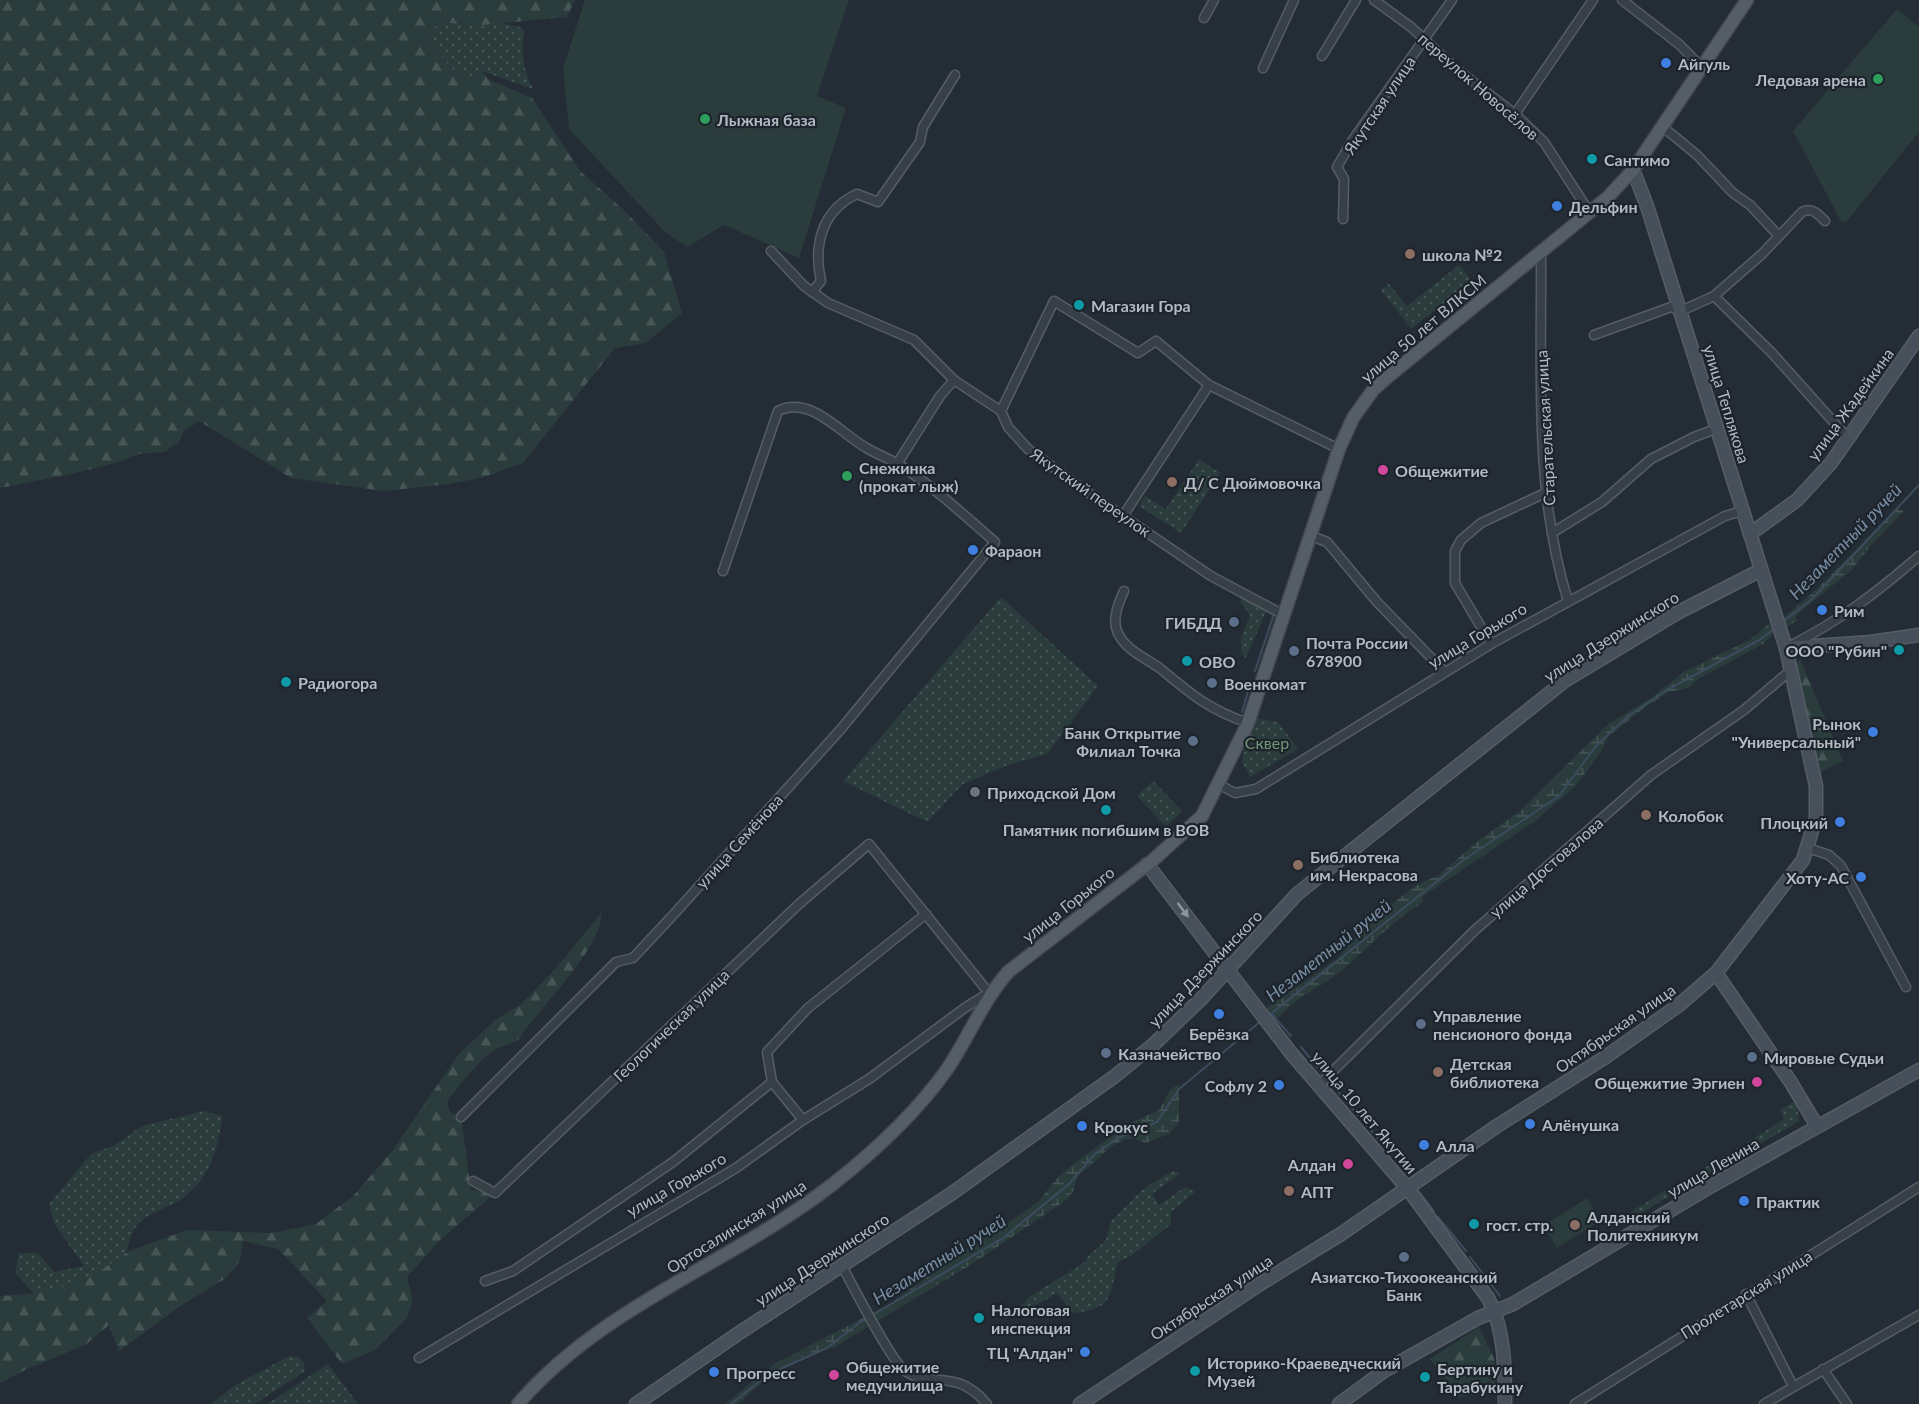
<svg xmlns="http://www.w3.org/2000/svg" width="1919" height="1404" viewBox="0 0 1919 1404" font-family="Lato,sans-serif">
  <defs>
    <pattern id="grass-dots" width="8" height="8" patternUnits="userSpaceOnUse" patternTransform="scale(1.5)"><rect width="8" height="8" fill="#2a3c3b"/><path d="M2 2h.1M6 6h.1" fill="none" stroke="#465656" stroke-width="1.8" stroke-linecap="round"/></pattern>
    <pattern id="forest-firs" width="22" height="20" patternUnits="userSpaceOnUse" patternTransform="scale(1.5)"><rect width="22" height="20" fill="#2a3c3b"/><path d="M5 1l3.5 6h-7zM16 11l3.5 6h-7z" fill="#465656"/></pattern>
    <pattern id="wetland-marsh" width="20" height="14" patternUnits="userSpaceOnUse" patternTransform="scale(1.5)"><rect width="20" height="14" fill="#2a3c3b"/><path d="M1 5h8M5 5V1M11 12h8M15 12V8" fill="none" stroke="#465656"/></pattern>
  </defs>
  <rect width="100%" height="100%" fill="#242d36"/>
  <g fill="url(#grass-dots)">
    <path d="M445 22 471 26 495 22 521 27 524 31C521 51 523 70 533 89L482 71 466 79 451 68 430 43 435 26Z"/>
    <path d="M1459 265 1472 281 1411 329 1381 290 1389 284 1407 306Z"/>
    <path d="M1199 459 1220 473 1181 533 1139 506 1145 496 1166 509Z"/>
    <path d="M1243 594 1267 609 1246 658 1241 653V638L1250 615 1240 601Z"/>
    <path d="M1001 597 1098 686 1047 754 1008 765 963 784 927 822 843 781Z"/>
    <path d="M1251 717 1278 722 1298 749 1250 777 1242 762Z"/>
    <path d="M1153 781 1182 811 1166 827 1137 796Z"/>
    <path d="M1796 1100 1799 1121 1750 1150 1746 1143 1784 1119 1780 1110Z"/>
    <path d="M203 1111 222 1116C218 1150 210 1180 180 1200 166 1209 142 1214 134 1230 126 1245 124 1268 121 1284L46 1306 15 1273 19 1253H38L54 1272 84 1266 55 1225 49 1204 91 1154 115 1145 142 1126Z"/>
    <path d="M1740 1147 1744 1154 1690 1185 1686 1179Z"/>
    <path d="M1172 1171 1181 1173 1152 1194 1159 1205 1185 1187 1195 1192 1171 1212V1224L1131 1256 1118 1262C1109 1295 1115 1309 1073 1313L1057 1293 1019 1315V1308L1029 1297 1085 1262 1087 1257 1106 1240 1111 1221 1142 1190Z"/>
    <path d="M1676 1184 1679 1190 1622 1225 1619 1219Z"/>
    <path d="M289 1356 299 1357 304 1363 305 1371 255 1404H211L232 1387Z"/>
    <path d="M328 1364 358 1404H267Z"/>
  </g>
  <g fill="url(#forest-firs)">
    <path d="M0 0H575L567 17 471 26 445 22 435 26 430 43 451 68 466 79 482 71 488 79 532 98 580 171 626 212 664 252 682 313 646 343 615 348 523 463 481 478 449 484 384 491 291 478 199 421 183 432 179 442 164 452 138 454 123 461 72 474 0 488Z"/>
    <path d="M1800 659 1843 761 1819 773 1794 669Z"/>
    <path d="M601 913C606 943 536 1012 518 1040 510 1045 504 1046 496 1049 483 1055 456 1089 447 1102L450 1112 461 1117 471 1190 495 1193 439 1241 407 1277 413 1300 407 1318 375 1350 342 1364 307 1318 327 1301 278 1249 243 1241 240 1261 226 1278 179 1307 119 1351 109 1325 85 1345 25 1370 0 1383V1296L40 1293 66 1286 97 1273 129 1251 187 1230 271 1233 316 1224 354 1195 392 1151 458 1055 495 1020 520 1005 557 967Z"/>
    <path d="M1479 1327 1494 1358 1496 1385 1484 1394 1458 1397 1430 1359Z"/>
  </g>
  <g fill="url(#wetland-marsh)">
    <path d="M1896 509 1904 511 1872 544 1852 570 1801 611 1796 616 1797 621 1774 633 1763 644 1700 678 1688 688 1669 692 1644 708 1609 736 1602 750 1576 786 1535 821 1422 897 1423 902C1392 921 1368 948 1341 971 1319 989 1293 998 1275 1022L1266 1008 1337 959 1365 926 1384 910 1417 885 1439 875 1480 839 1520 811 1608 724 1651 698 1682 673 1751 639 1770 623 1784 617 1819 587Z"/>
    <path d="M1179 1084V1123L1169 1134 1145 1143C1123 1130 1107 1151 1091 1165 1087 1169 1079 1174 1077 1178 1074 1189 1074 1193 1065 1201L975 1262 835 1347 805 1356 771 1375 737 1404H725L774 1364 890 1304 937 1269 1001 1228 1038 1202 1058 1177 1077 1161 1128 1124 1159 1110 1170 1090Z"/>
  </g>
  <g fill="#2a3c3b">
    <path d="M585 0H849L817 96 846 108 799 258 724 225 687 247 664 231 569 129 563 68Z"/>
    <path d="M1897 9 1919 27V132L1847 221 1842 223 1793 131Z"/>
    <path d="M1587 1198 1601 1220 1557 1248 1543 1226Z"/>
  </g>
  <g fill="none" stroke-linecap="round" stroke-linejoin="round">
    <g stroke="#3c4c5e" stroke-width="2">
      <path d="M1781 623 1811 600 1919 485"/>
      <path d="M1255 671 1274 614"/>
      <path d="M1242 712 1251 681"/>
      <path d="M1271 1013 1291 1036"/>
      <path d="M1268 1016 1465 859 1559 796 1596 746 1627 717 1667 690 1761 639 1775 628"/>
      <path d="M1301 1047 1322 1073"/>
      <path d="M1329 1081 1381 1142"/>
      <path d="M1417 1189 1434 1211"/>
      <path d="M1438 1217 1466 1251"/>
      <path d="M1470 1257 1500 1296"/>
      <path d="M731 1404 769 1374 827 1348 859 1323 1003 1238 1069 1184 1094 1155 1116 1139 1157 1122 1179 1089 1261 1021"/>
    </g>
    <g stroke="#555d65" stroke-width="11">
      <g id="street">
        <path d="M1374 0 1411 27 1454 67 1515 114 1544 142 1590 213"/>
        <path d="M1622 0 1680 45 1703 69"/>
        <path d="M1204 18 1214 0"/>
        <path d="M1322 56 1356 0"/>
        <path d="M1263 68 1294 0"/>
        <path d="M1515 114 1593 0"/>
        <path d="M1663 127 1697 155 1733 193 1750 205 1778 235"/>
        <path d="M1343 219 1344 179 1337 167 1352 141 1452 0"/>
        <path d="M771 251 804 286 828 303 914 340 954 380 1001 411 1008 427 1028 449 1083 489 1211 576 1282 614"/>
        <path d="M1541 252C1542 369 1533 489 1568 601"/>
        <path d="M812 292 821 281C813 245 822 210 857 194L878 202 920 142 923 127 955 75"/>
        <path d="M1714 296 1771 352 1847 437"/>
        <path d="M1594 335 1671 307 1681 311 1714 296 1762 254 1802 212C1812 207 1818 214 1825 221"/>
        <path d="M1001 411 1054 301 1138 353 1156 341 1209 385 1339 449"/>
        <path d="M897 464 940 396 954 380"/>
        <path d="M1123 516 1209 385"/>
        <path d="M1552 533 1602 502 1651 459 1694 437 1718 428"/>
        <path d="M1309 535 1327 542 1377 602 1445 672"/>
        <path d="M1124 591C1119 602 1112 618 1117 631 1125 651 1147 658 1162 670 1192 695 1210 710 1248 723"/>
        <path d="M1491 644 1455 583V551L1461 540 1481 523 1545 493"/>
        <path d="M1790 646C1842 619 1875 594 1919 556"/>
        <path d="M1218 784 1235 793 1256 789 1491 644 1725 516 1742 511"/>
        <path d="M1808 848 1829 855 1841 866 1906 987"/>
        <path d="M1320 1084 1474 931 1651 775 1744 710 1790 671"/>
        <path d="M461 1117 616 962 633 958 674 914 841 729 995 542C964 515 933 486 898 464 888 458 876 454 865 447 839 432 810 395 778 411L723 571"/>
        <path d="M803 1120 772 1082 767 1052 808 1008 926 914"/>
        <path d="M842 1266C853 1286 890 1359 904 1370 931 1390 955 1366 987 1404"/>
        <path d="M485 1281 513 1271 673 1162 772 1082"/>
        <path d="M1746 1294 1793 1386"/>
        <path d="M419 1358 736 1168 803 1120 869 1079 966 1007 989 993 869 844 799 904 495 1193 473 1181"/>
        <path d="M1823 1369 1847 1404"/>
        <path d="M1575 1404 1919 1187"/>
        <path d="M1764 1404 1919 1315"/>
      </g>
    </g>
    <g stroke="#555d65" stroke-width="15">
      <g id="secondary">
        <path d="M1750 534 1797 500 1831 463 1919 336"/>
        <path d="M1786 648 1871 642 1919 635"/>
        <path d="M1147 864 1291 1053 1408 1189 1488 1298C1505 1330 1505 1368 1505 1404"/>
        <path d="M1716 973 1790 1081 1817 1126"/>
        <path d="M636 1404 736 1335 951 1194 1115 1076 1153 1045 1202 998 1297 894 1566 680 1677 613 1761 570"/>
        <path d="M1080 1404 1260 1284 1341 1234 1497 1126 1604 1058 1679 1005 1716 973 1803 860 1816 818V786L1786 648 1647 206 1633 170"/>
        <path d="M1339 1404 1384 1371 1478 1318 1513 1304 1706 1189 1919 1070"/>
      </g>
    </g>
    <g stroke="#414850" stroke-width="15">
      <path id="primary" d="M518 1404C603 1305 732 1263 833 1184 875 1151 917 1112 948 1068 969 1036 983 1001 1008 972L1153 860 1202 816 1248 723 1339 449 1353 418 1373 390 1390 375 1607 198 1633 170 1747 0"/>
    </g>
    <use href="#street" stroke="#373f47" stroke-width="8"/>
    <use href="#secondary" stroke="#464f5a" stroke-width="12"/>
    <use href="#primary" stroke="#555e67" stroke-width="12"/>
  </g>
  <defs><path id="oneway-solid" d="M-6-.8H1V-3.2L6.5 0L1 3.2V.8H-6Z" transform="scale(1.5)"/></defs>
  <use fill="#8c959e" href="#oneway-solid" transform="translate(1183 910) rotate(53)"/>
  <g fill="#3f7fe0" stroke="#1d242c" stroke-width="2">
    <circle cx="1666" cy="63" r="6"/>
    <circle cx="1557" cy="206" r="6"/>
    <circle cx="973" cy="550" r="6"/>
    <circle cx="1822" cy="610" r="6"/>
    <circle cx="1873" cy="732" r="6"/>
    <circle cx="1840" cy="822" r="6"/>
    <circle cx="1861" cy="877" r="6"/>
    <circle cx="1219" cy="1014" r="6"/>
    <circle cx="1279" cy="1085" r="6"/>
    <circle cx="1530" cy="1124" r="6"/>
    <circle cx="1082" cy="1126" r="6"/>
    <circle cx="1424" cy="1145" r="6"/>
    <circle cx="1744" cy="1201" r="6"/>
    <circle cx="1085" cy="1352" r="6"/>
    <circle cx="714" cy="1372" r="6"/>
  </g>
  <g fill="#2e9e5b" stroke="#1d242c" stroke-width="2">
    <circle cx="1878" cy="79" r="6"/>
    <circle cx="705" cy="119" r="6"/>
    <circle cx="847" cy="476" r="6"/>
  </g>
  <g fill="#0f9aa8" stroke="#1d242c" stroke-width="2">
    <circle cx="1592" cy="159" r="6"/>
    <circle cx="1079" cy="305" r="6"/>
    <circle cx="1899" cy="650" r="6"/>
    <circle cx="1187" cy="661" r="6"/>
    <circle cx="286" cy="682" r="6"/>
    <circle cx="1106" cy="810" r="6"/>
    <circle cx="1474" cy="1224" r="6"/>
    <circle cx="979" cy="1318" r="6"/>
    <circle cx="1195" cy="1371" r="6"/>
    <circle cx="1425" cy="1377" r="6"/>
  </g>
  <g fill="#8d6e63" stroke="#1d242c" stroke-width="2">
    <circle cx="1410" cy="254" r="6"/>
    <circle cx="1172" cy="482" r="6"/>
    <circle cx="1646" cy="815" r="6"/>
    <circle cx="1298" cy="865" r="6"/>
    <circle cx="1438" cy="1072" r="6"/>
    <circle cx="1289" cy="1191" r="6"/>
    <circle cx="1575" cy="1225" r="6"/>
  </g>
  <g fill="#d1479c" stroke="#1d242c" stroke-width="2">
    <circle cx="1383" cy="470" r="6"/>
    <circle cx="1757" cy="1082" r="6"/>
    <circle cx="1348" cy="1164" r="6"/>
    <circle cx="834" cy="1375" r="6"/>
  </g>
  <g fill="#5c6f8a" stroke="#1d242c" stroke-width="2">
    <circle cx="1234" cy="622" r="6"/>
    <circle cx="1294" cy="651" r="6"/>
    <circle cx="1212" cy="683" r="6"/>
    <circle cx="1193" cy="741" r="6"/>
    <circle cx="1421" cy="1024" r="6"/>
    <circle cx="1106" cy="1053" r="6"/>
    <circle cx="1752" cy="1057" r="6"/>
    <circle cx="1404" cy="1257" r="6"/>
  </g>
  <circle fill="#6b7280" stroke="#1d242c" stroke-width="2" cx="975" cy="792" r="6"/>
  <g text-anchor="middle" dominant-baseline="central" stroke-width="4.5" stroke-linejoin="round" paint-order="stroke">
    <g font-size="16" font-weight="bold" fill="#b2bac3" stroke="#1d242c" text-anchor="start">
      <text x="1678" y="63">Айгуль</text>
      <text x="1866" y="79" text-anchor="end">Ледовая арена</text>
      <text x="717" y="119">Лыжная база</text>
      <text x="1604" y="159">Сантимо</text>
      <text x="1569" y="206">Дельфин</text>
      <text x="1422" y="254">школа №2</text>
      <text x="1091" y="305">Магазин Гора</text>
      <text x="859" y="467">Снежинка<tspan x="859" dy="18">(прокат лыж)</tspan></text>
      <text x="1395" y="470">Общежитие</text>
      <text x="1184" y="482">Д/ С Дюймовочка</text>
      <text x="985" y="550">Фараон</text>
      <text x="1834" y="610">Рим</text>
      <text x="1222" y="622" text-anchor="end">ГИБДД</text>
      <text x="1306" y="642">Почта России<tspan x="1306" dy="18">678900</tspan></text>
      <text x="1887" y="650" text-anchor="end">ООО "Рубин"</text>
      <text x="1199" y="661">ОВО</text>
      <text x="298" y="682">Радиогора</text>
      <text x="1224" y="683">Военкомат</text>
      <text x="1861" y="723" text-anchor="end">Рынок<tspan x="1861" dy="18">"Универсальный"</tspan></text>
      <text x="1181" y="732" text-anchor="end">Банк Открытие<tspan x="1181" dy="18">Филиал Точка</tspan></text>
      <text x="987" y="792">Приходской Дом</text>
      <text x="1658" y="815">Колобок</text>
      <text x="1828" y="822" text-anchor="end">Плоцкий</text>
      <text x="1106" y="829" text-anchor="middle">Памятник погибшим в ВОВ</text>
      <text x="1310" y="856">Библиотека<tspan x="1310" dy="18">им. Некрасова</tspan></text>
      <text x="1849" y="877" text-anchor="end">Хоту-АС</text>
      <text x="1433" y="1015">Управление<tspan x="1433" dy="18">пенсионого фонда</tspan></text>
      <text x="1219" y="1033" text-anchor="middle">Берёзка</text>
      <text x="1118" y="1053">Казначейство</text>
      <text x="1764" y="1057">Мировые Судьи</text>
      <text x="1450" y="1063">Детская<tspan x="1450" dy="18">библиотека</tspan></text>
      <text x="1745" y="1082" text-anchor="end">Общежитие Эргиен</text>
      <text x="1267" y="1085" text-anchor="end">Софлу 2</text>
      <text x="1542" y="1124">Алёнушка</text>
      <text x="1094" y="1126">Крокус</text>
      <text x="1436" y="1145">Алла</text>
      <text x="1336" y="1164" text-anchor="end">Алдан</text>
      <text x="1301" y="1191">АПТ</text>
      <text x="1756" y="1201">Практик</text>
      <text x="1587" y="1216">Алданский<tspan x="1587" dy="18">Политехникум</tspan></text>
      <text x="1486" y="1224">гост. стр.</text>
      <text x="1404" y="1276" text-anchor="middle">Азиатско-Тихоокеанский<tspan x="1404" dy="18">Банк</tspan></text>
      <text x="991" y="1309">Налоговая<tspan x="991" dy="18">инспекция</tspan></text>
      <text x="1073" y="1352" text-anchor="end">ТЦ "Алдан"</text>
      <text x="1207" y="1362">Историко-Краеведческий<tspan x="1207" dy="18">Музей</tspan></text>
      <text x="846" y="1366">Общежитие<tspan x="846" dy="18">медучилища</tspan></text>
      <text x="1437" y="1368">Бертину и<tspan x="1437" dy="18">Тарабукину</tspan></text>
      <text x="726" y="1372">Прогресс</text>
    </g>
    <g font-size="16" fill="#b2bac3" stroke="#1d242c">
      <text transform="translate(1479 86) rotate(41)">переулок Новосёлов</text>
      <text transform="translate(1379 105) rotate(-56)">Якутская улица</text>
      <text transform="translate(1423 328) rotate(-40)">улица 50 лет ВЛКСМ</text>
      <text transform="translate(1727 404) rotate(73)">улица Теплякова</text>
      <text transform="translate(1850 404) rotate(-54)">улица Жадейкина</text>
      <text transform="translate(1545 428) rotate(-93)">Старательская улица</text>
      <text transform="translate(1091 492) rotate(35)">Якутский переулок</text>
      <text transform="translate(1477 635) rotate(-31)">улица Горького</text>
      <text transform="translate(1611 636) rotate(-32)">улица Дзержинского</text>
      <text transform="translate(739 841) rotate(-48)">улица Семёнова</text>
      <text transform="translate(1546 867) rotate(-41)">улица Достовалова</text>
      <text transform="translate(1068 904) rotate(-38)">улица Горького</text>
      <text transform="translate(1205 968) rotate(-46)">улица Дзержинского</text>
      <text transform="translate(671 1025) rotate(-44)">Геологическая улица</text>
      <text transform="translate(1615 1028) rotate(-35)">Октябрьская улица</text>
      <text transform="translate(1365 1112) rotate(50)">улица 10 лет Якутии</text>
      <text transform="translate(1713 1167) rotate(-30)">улица Ленина</text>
      <text transform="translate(676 1184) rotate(-30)">улица Горького</text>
      <text transform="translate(736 1226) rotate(-32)">Ортосалинская улица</text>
      <text transform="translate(822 1259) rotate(-33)">улица Дзержинского</text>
      <text transform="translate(1746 1294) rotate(-32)">Пролетарская улица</text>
      <text transform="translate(1211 1297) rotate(-33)">Октябрьская улица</text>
    </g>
    <g font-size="16" fill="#749679" stroke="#1d242c">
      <text x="1267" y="742">Сквер</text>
    </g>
    <g font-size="18" font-style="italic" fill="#778da3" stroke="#1d242c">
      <text transform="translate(1845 541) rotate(-46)">Незаметный ручей</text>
      <text transform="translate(1328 950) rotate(-38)">Незаметный ручей</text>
      <text transform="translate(939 1259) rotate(-32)">Незаметный ручей</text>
    </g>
  </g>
</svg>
